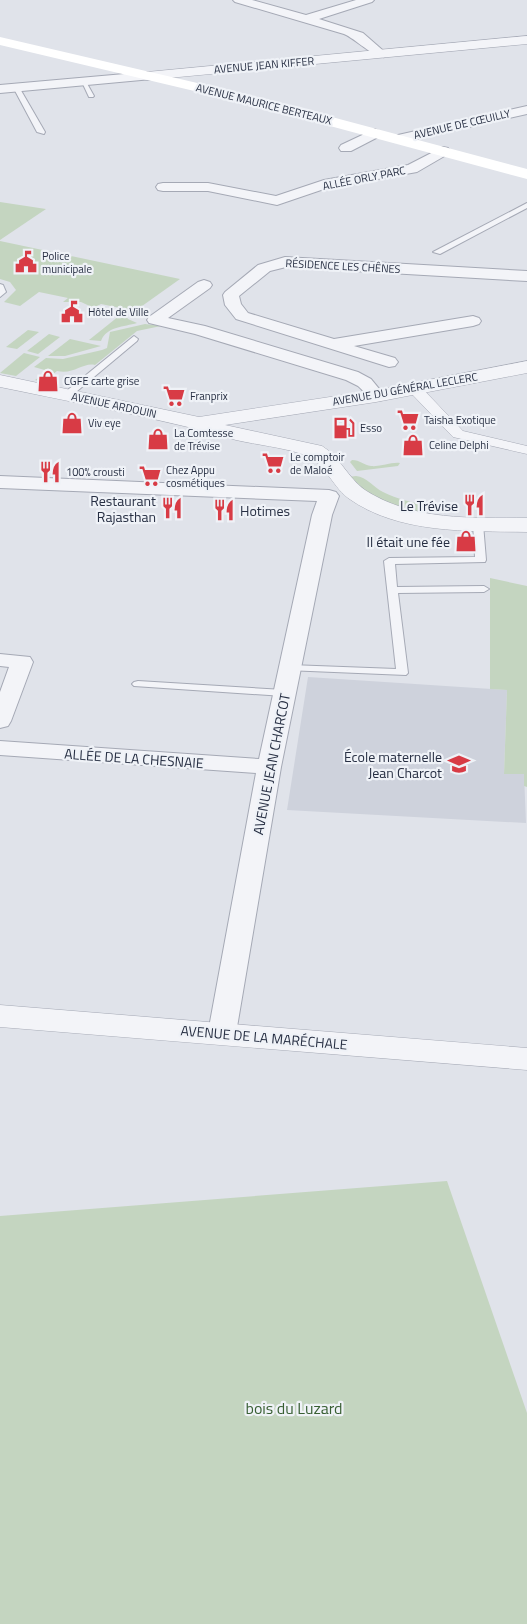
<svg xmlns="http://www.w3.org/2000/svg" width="527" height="1624" viewBox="0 0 527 1624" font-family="'Titillium Web',sans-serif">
  <rect width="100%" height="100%" fill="#e0e3ea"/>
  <path fill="#ced2dc" d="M308 677 507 690 504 773 524 774 526 823 287 810Z"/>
  <g fill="#c4d5c0">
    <path d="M0 202 46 209 0 240Z"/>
    <path d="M0 241 180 279 135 311 101 304 94 308 81 302H63L68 298 39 292 20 306 4 302 16 290 10 282 0 279Z"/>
    <path d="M124 312 128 319 137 323C124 327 107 326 101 341L89 340Z"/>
    <path d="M145 324 161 326 137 331 95 365C83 362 74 375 57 371L43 382 35 380 48 371 34 367 46 358 63 359 102 350 107 348 110 332Z"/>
    <path d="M28 330 39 332 17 349 6 347Z"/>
    <path d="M49 334 60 337 38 354 27 351Z"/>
    <path d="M70 339 101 346 65 356H48Z"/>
    <path d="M24 353 40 357 16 376 0 373Z"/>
    <path d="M352 460C360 460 364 465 371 466 381 467 390 462 400 463L398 466 357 471 350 462Z"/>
    <path d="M356 476C367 477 373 487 383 492 397 499 414 503 429 506L423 514 369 497 348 477Z"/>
    <path d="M490 578 527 586V787L524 786V774H504L507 690 490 689Z"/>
    <path d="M447 1181 527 1413V1624H0V1216Z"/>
  </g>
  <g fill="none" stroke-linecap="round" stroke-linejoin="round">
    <g stroke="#a5a9b5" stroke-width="2">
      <g id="service">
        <path d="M81 80H85L94 96 93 97H89Z"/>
        <path d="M16 85 19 87 45 132 44 134 37 132 13 87Z"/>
        <path d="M527 203V208L440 254 433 252Z"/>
        <path d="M0 284 3 285 6 292 0 297Z"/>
        <path d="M134 336 138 339 137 341 70 397H64V393Z"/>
        <path d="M478 521 483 524 486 560 485 562 395 564 397 587 484 586 489 589 484 592 398 593 408 673 406 675 286 670 284 668 290 665 396 669 384 561 389 558 475 557 473 524Z"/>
        <path d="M138 681 284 690 290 693 284 696 134 686 132 684 134 682Z"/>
      </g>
    </g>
    <g stroke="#a5a9b5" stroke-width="1">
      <path id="pedestrian" d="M414 384 419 385 463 431 527 446V454L453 437 409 391 408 388 409 385Z"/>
    </g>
    <g stroke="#a5a9b5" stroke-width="2">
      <g id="minor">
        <path d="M233 0H252L306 15 356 0H374L372 2 319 19 363 33 387 54 385 57C375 59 356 39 344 34L235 2Z"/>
        <path d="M147 72 153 76 152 79 0 93V85Z"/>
        <path d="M527 106V114L398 143 391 139 398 135Z"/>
        <path d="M375 129 382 133 380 136 351 151H341L339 148 341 145Z"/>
        <path d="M443 147 448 148 450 151 448 154 417 172 327 188 277 205 208 191H163L158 190 156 187 158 184 163 183H208L276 196 324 180 408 165Z"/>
        <path d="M285 257 527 271V281L286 267 270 271 239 296 241 304 248 313 334 339 473 316 479 318 481 321 479 324 473 326 354 346 395 358 398 362 395 366 389 367 236 319 225 305 223 295 225 292 258 265Z"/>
        <path d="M204 280 210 282 212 285 210 288 168 318 205 326 358 372 371 379 385 396 382 400C368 403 367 393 358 386 354 384 350 382 346 380L195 334 149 323 147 320 149 317 198 282Z"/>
        <path d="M0 476 329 490 336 492 339 496 332 515 281 767 236 1033 232 1040 222 1042 212 1040 208 1033 256 773 0 755V741L259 759 312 515 317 501 0 488Z"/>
        <path d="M0 654 30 657 33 662 11 721 8 726 0 728V692L9 667 0 666Z"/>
      </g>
    </g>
    <g stroke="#a5a9b5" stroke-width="1">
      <g id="tertiary">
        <path d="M527 36V44L147 80 142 79 140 76 142 73 147 72Z"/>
        <path d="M527 361V373L376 402 225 425 322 446C340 457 348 478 365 490 413 521 472 518 527 518V532C468 531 398 534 348 498 331 485 324 460 302 454 281 447 258 445 236 440 220 436 204 431 188 427 126 412 63 400 0 387V375L199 417 376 390Z"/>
        <path d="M0 1005 527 1048V1070L0 1027Z"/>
      </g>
    </g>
    <use href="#service" fill="#f3f4f8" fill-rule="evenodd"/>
    <use href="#pedestrian" fill="#f3f4f8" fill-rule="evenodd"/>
    <use href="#minor" fill="#f3f4f8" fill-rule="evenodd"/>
    <use href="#tertiary" fill="#f3f4f8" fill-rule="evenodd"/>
    <path fill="#fff" fill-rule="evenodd" d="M0 37 253 96 527 169V179L245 103 0 45Z"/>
  </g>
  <defs>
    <g id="civic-bare" transform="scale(1.725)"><path d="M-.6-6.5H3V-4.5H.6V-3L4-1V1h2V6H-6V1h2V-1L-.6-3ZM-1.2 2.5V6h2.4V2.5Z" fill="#d83b45" stroke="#eff2f7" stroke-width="2.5" paint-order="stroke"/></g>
    <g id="shop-bare" transform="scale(1.725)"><path d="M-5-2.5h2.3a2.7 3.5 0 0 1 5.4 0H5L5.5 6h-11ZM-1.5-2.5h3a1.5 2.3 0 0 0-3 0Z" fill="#d83b45" stroke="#eff2f7" stroke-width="2.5" paint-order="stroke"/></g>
    <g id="supermarket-bare" transform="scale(1.725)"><path d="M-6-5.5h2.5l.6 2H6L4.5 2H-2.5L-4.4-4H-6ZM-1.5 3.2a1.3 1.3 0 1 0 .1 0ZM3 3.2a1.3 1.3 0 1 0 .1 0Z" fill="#d83b45" stroke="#eff2f7" stroke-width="2.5" paint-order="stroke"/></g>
    <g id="fuel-bare" transform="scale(1.725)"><path d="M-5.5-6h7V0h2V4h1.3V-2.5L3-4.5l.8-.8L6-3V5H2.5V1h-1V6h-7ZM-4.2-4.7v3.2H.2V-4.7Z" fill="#d83b45" stroke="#eff2f7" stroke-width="2.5" paint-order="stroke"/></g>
    <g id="restaurant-bare" transform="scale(1.725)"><path d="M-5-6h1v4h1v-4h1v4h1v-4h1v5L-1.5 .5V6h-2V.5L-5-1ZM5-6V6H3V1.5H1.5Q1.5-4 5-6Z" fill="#d83b45" stroke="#eff2f7" stroke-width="2.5" paint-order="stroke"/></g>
    <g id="school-bare" transform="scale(1.725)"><path d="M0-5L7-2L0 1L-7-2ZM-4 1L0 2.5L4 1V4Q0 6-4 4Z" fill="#d83b45" stroke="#eff2f7" stroke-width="2.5" paint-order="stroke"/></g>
  </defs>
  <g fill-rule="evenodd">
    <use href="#civic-bare" x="26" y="262"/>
    <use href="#civic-bare" x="72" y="312"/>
    <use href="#shop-bare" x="48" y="381"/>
    <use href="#supermarket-bare" x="174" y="396"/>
    <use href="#supermarket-bare" x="408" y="420"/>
    <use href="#shop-bare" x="72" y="423"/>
    <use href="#fuel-bare" x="344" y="428"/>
    <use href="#shop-bare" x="158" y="439"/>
    <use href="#shop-bare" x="413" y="445"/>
    <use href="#supermarket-bare" x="273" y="463"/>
    <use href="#restaurant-bare" x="50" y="472"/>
    <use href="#supermarket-bare" x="150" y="476"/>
    <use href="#restaurant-bare" x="474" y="505"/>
    <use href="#restaurant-bare" x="172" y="508"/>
    <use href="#restaurant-bare" x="224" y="510"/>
    <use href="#shop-bare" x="466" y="541"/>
    <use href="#school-bare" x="459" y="764"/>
  </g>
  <g text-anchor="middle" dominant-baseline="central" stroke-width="4.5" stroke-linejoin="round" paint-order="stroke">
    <g font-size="11" fill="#272f43" stroke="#eff2f7">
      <text transform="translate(264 65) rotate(-5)">AVENUE JEAN KIFFER</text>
      <text transform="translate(264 104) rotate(14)">AVENUE MAURICE BERTEAUX</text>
      <text transform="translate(462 124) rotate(-13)">AVENUE DE CŒUILLY</text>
      <text transform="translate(364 178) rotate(-11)">ALLÉE ORLY PARC</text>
      <text transform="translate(343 266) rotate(3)">RÉSIDENCE LES CHÊNES</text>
      <text transform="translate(405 389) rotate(-10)">AVENUE DU GÉNÉRAL LECLERC</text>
      <text transform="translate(114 405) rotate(12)">AVENUE ARDOUIN</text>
    </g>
    <g font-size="11" fill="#272f43" stroke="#eff2f7" text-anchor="start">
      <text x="42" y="256">Police<tspan x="42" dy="13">municipale</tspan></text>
      <text x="88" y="312">Hôtel de Ville</text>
      <text x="64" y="381">CGFE carte grise</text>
      <text x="190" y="396">Franprix</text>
      <text x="424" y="420">Taisha Exotique</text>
      <text x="88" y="423">Viv eye</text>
      <text x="360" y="428">Esso</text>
      <text x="174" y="433">La Comtesse<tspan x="174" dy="13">de Trévise</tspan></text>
      <text x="429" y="445">Celine Delphi</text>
      <text x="290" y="457">Le comptoir<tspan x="290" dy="13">de Maloé</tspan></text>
      <text x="166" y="470">Chez Appu<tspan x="166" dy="13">cosmétiques</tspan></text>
      <text x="66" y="472">100% crousti</text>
    </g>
    <g font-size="14" fill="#272f43" stroke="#eff2f7" text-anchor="end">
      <text x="156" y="500">Restaurant<tspan x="156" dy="16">Rajasthan</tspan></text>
      <text x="458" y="505">Le Trévise</text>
      <text x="240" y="510" text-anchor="start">Hotimes</text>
      <text x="450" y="541">Il était une fée</text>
      <text x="442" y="756">École maternelle<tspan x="442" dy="16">Jean Charcot</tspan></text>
    </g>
    <g font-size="14" fill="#272f43" stroke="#eff2f7">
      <text transform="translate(134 758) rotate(4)">ALLÉE DE LA CHESNAIE</text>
      <text transform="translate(271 764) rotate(-79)">AVENUE JEAN CHARCOT</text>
      <text transform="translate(264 1037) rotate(5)">AVENUE DE LA MARÉCHALE</text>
    </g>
    <g font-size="16" fill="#385f33" stroke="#eff2f7">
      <text x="294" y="1408">bois du Luzard</text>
    </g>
  </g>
</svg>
